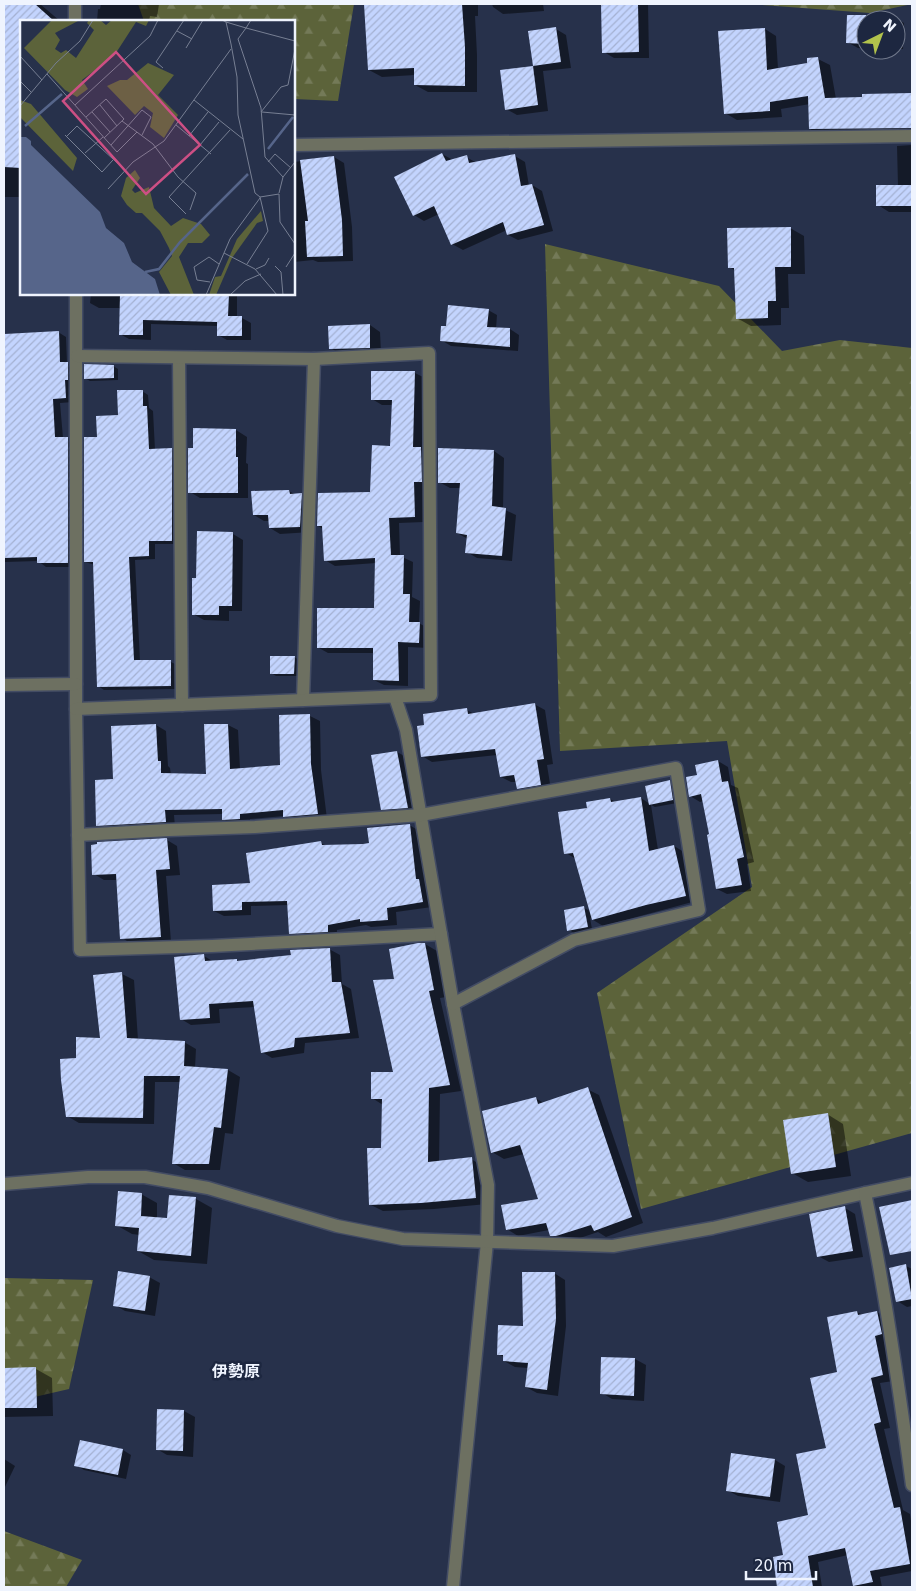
<svg xmlns="http://www.w3.org/2000/svg" width="916" height="1591" viewBox="0 0 916 1591" font-family="'DejaVu Sans','Noto Sans JP',sans-serif">
  <defs>
    <pattern id="forest-firs" width="22" height="20" patternUnits="userSpaceOnUse" patternTransform="scale(1.25)"><rect width="22" height="20" fill="#5c633a"/><path d="M5 1l3.5 6h-7zM16 11l3.5 6h-7z" fill="#747a58"/></pattern>
    <pattern id="building-hatch" width="6" height="6" patternUnits="userSpaceOnUse" patternTransform="scale(1.25)"><rect width="6" height="6" fill="#c3d4fe"/><path d="M-1 1l2-2M0 6l6-6M5 7l2-2" fill="none" stroke="#a4b1d2"/></pattern>
  </defs>
  <rect width="100%" height="100%" fill="#27314b"/>
  <g fill="url(#forest-firs)">
    <path d="M138 4H354L338 101 294 99V21H144Z"/>
    <path d="M749 4H912L870 13Z"/>
    <path d="M545 244 719 286 782 351 840 340 912 348V1133L641 1209 597 993 752 887 727 741 560 751Z"/>
    <path d="M4 1278 93 1280 69 1389 4 1404Z"/>
    <path d="M4 1531 82 1560 66 1587H4Z"/>
  </g>
  <g fill="#0007">
    <path d="M4 4H40L60 21H21V197H4Z"/>
    <path d="M101 4H159L157 17 150 16 149 21H97L98 9H100Z"/>
    <path d="M365 4H478V16H475L477 55V92H428L415 85V75L382 77 369 70Z"/>
    <path d="M492 4H543L544 11 503 14 493 7Z"/>
    <path d="M602 4H648L649 58H614L604 52Z"/>
    <path d="M848 16 893 17 904 23 903 49H896V20H866V49L858 48 847 42Z"/>
    <path d="M556 29 566 35 571 68 543 71 548 111 517 115 506 109 501 71 534 67 529 32Z"/>
    <path d="M765 29 776 36 778 69 808 64 818 59 830 65 836 99H864V95L912 94V135L822 136 810 129V104L781 109 782 117 737 120 725 113Z"/>
    <path d="M912 145V212H889L878 205 898 186 897 146Z"/>
    <path d="M442 154 453 160 466 157 477 163 515 156 525 162 529 186 532 185 542 191 553 231 518 240 508 235 507 230 463 250 452 244 439 214 424 221 414 215Z"/>
    <path d="M334 157 344 163 352 227 353 261 318 262 313 260 294 262V162Z"/>
    <path d="M790 228 804 236 805 274H788L789 308H781V325L751 326 737 318 736 271 729 267Z"/>
    <path d="M91 294H237V317L242 318 251 323V340H227L218 335V326L151 324V340L129 339 120 334 121 308H99L90 303Z"/>
    <path d="M488 310 497 315 496 329H510L519 335 518 351 451 346 441 340 447 327Z"/>
    <path d="M370 325 380 332 381 353 341 354 330 348Z"/>
    <path d="M58 332 66 337 67 363 76 368 73 402 60 403 63 438H68L76 443V567H46L38 561 5 562 4 334Z"/>
    <path d="M113 366 118 369V380L90 381 85 378Z"/>
    <path d="M415 373 425 378 423 450 431 454V487H423L424 522 399 523 400 556 413 562 412 597 420 601 419 623 429 629V648L408 647V686L384 685 374 680V653H328L319 648 375 609 376 563 335 566 325 560 323 529 318 526 371 493 391 447 393 405H382L372 399Z"/>
    <path d="M142 391 148 395 149 408 153 411 155 450H171L178 453V544H155V559L135 560 140 661 171 662 177 665V689L104 690 98 686 95 565 85 562 98 438Z"/>
    <path d="M236 430 247 437 246 463 248 464V498H200L190 492 194 449Z"/>
    <path d="M494 451 504 458 503 509 516 515 512 561 477 558 467 552 468 539 457 533 461 488H450L439 482Z"/>
    <path d="M289 491 296 495H301L312 501 311 532 280 534 270 528V521H264L254 515Z"/>
    <path d="M233 534 243 540 242 611H229V621L204 620 193 614 197 579Z"/>
    <path d="M294 657 299 660V676H276L271 673Z"/>
    <path d="M534 704 545 710 553 764 547 765 551 790 528 794 518 788 516 782H511L501 777 497 755 432 762 422 756 426 726 467 710 474 714Z"/>
    <path d="M280 716H310L320 721 321 770 327 819 294 822 284 816 250 819V824L233 825 223 819V814L174 815 175 827 108 831 98 825 115 780 156 725 166 731 168 766 170 768 171 775H207L206 726 228 725 238 730 240 769 282 766Z"/>
    <path d="M397 752 408 758 418 813 393 815 382 809Z"/>
    <path d="M718 761 728 767 731 785 738 788 754 862 747 864 751 891 727 894 717 889 710 835 703 801 700 802 690 796 698 776Z"/>
    <path d="M670 782 674 785 677 803 655 807 651 805 658 850 674 846 684 852 696 901 603 926 590 918 592 929 574 933 569 930 584 908 590 911 576 859 566 853 588 809 610 799 616 802 641 798 650 804Z"/>
    <path d="M411 826 421 832 426 884 428 886 432 907 396 912 397 925 371 927 366 925 337 930V937L300 939 290 933 288 905 251 906V915L224 916 214 911 252 884 321 843 327 846 363 845 370 844 369 829Z"/>
    <path d="M167 840 177 846 180 875 166 876 171 942 132 944 122 938 118 880H104L94 874Z"/>
    <path d="M425 944 437 951 446 997 440 998 461 1091 440 1094 439 1162 471 1159 483 1166 487 1204 434 1209 383 1211 371 1205 382 1149 383 1105 372 1098 395 1073 396 981Z"/>
    <path d="M329 949 340 955 342 984 351 989 359 1038 305 1043 304 1053 272 1058 262 1052 255 1007 219 1009 220 1023 191 1025 181 1019 204 956 214 962 236 960 240 962 292 956Z"/>
    <path d="M122 974 134 980 138 1040 184 1042 196 1049 195 1068 228 1070 240 1077 233 1134 225 1133 220 1170H185L173 1163 181 1082H155L154 1124 79 1123 67 1116 77 1059 101 1039Z"/>
    <path d="M587 1089 599 1095 643 1223 606 1237 598 1232 568 1242H563L551 1235 549 1230 518 1236 507 1229 540 1200 524 1154 504 1159 492 1152 535 1098 544 1103Z"/>
    <path d="M827 1114 843 1124 851 1176 808 1182 792 1173Z"/>
    <path d="M141 1194 157 1203V1218L168 1219 196 1199 212 1208 207 1264 154 1260 138 1251 140 1235 132 1234 116 1225Z"/>
    <path d="M845 1208 855 1214 863 1257 829 1262 818 1256Z"/>
    <path d="M906 1266 912 1269V1306L907 1307 897 1301Z"/>
    <path d="M554 1273 565 1280 566 1326 558 1396 537 1393 526 1387 528 1368 515 1367 504 1361V1357L498 1354 525 1327Z"/>
    <path d="M149 1277 160 1283 155 1316 125 1311 115 1305Z"/>
    <path d="M857 1312 863 1315 877 1312 887 1318 892 1340 884 1341 893 1381 880 1383 890 1428 884 1429 903 1510 910 1514 912 1528V1571L880 1577 882 1587H857L854 1585 848 1555 818 1562 822 1587H779L775 1558 784 1556 810 1516 827 1449 838 1373Z"/>
    <path d="M603 1358 635 1359 646 1365 644 1401 612 1399 602 1393Z"/>
    <path d="M4 1369H36L52 1378 53 1416 4 1417Z"/>
    <path d="M158 1410 184 1411 195 1417 193 1457 167 1455 157 1449Z"/>
    <path d="M81 1441 123 1450 131 1455 126 1479 84 1470 76 1465Z"/>
    <path d="M4 1459 15 1466 4 1489Z"/>
    <path d="M775 1460 785 1466 780 1502 738 1496 727 1490Z"/>
  </g>
  <g fill="url(#building-hatch)">
    <path d="M4 4H35L54 21H21V168L4 167Z"/>
    <path d="M364 4H462L465 47V86L414 85V68L368 70Z"/>
    <path d="M601 4H638L639 52 602 53Z"/>
    <path d="M847 15H866V44L846 43Z"/>
    <path d="M556 27 561 62 533 66 528 31Z"/>
    <path d="M765 28 767 70 807 63V58L818 57 825 98 862 97V94L912 93V128L809 129 808 96 770 102V111L724 114 718 31Z"/>
    <path d="M533 66 538 105 505 110 500 70Z"/>
    <path d="M442 153 446 161 467 155 469 163 515 154 521 186 532 184 544 225 507 235 503 222 451 245 434 206 413 216 394 177Z"/>
    <path d="M334 156 342 220 343 256 307 257 305 221H308L300 160Z"/>
    <rect x="876" y="185" width="36" height="21"/>
    <path d="M791 227V267H775L776 301H768V318L736 319 734 268H728L727 228Z"/>
    <path d="M120 294H229L228 316H242V336H217V322L143 320V335H119Z"/>
    <path d="M448 305 489 309 487 327 510 328V347L440 341 441 326H446Z"/>
    <path d="M370 324V348L329 349 328 326Z"/>
    <path d="M59 331 60 362H68V380H65L66 398 53 399 55 437H68V563H37V557L4 558V334Z"/>
    <path d="M84 364 114 365V378L84 379Z"/>
    <path d="M371 371H415L413 447H421L422 482H414L415 517 389 518 391 555H404L403 594H410L409 622H420L419 643 398 642 399 681 373 680V648H317V608H374L375 558 324 561 322 526H317L318 493 370 492 372 445 390 446 392 400H371Z"/>
    <path d="M117 390H143V406H147L149 449 172 448V541H149V556L129 557 134 660H171V686L97 687 93 562H84V437H97L96 416 118 415Z"/>
    <path d="M193 428 236 429V457H238V493H188V448H193Z"/>
    <path d="M438 448 494 450 492 506 506 508 502 556 465 553 467 535 456 533 460 483H438Z"/>
    <path d="M289 490 290 494 302 493 300 527 269 528 268 515H253L251 491Z"/>
    <path d="M197 531 233 532 232 606H219V615H192V578H196Z"/>
    <path d="M270 656H295L294 674H270Z"/>
    <path d="M535 703 544 759 537 760 541 785 517 789 514 775 500 777 495 749 421 757 417 726 424 725 423 714 467 708 468 714Z"/>
    <path d="M310 714 311 764 318 814 283 817V810L240 814V819L222 820V809L165 810 166 822 96 826 95 780 113 779 111 726 156 724 158 761H161V773L206 774 204 724H228L230 769 280 765 279 715Z"/>
    <path d="M397 751 408 808 381 810 371 755Z"/>
    <path d="M718 760 722 782 728 781 744 857 737 859 742 885 716 889 707 835 709 834 701 794 689 797 686 777 697 775 695 765Z"/>
    <path d="M670 780 673 800 649 805 645 786Z"/>
    <path d="M641 797 649 851 674 845 686 896 646 905 592 920 573 853 564 854 558 812 587 808 586 802 610 798 611 802Z"/>
    <path d="M410 824 416 879H419L423 902 387 908 388 920 360 922V919L328 925V932L289 934 287 901 242 902V910L213 911 212 885 250 883 246 853 321 841 322 845 363 844 369 843 367 828Z"/>
    <path d="M167 838 170 869 156 870 161 937 120 939 116 874 92 875 91 845 97 844V842Z"/>
    <path d="M584 906 588 927 567 931 564 910Z"/>
    <path d="M418 943H425L434 990 429 991 450 1085 429 1088 428 1162 472 1157 476 1198 421 1203 369 1205 367 1148H381L382 1099H371V1072H393L373 980 394 979 389 949Z"/>
    <path d="M330 948 332 982H341L350 1033 295 1038 294 1047 261 1053 253 1001 209 1004 210 1018 180 1020 174 957 204 954 205 961 237 959V961L291 955 290 950Z"/>
    <path d="M122 972 127 1038 185 1041 184 1066 228 1069 221 1128 214 1127 209 1164H172L180 1076H144L143 1118 66 1117 61 1080 60 1059 76 1058V1037L100 1038 93 975Z"/>
    <path d="M588 1087 632 1217 594 1231 591 1225 556 1236H550L546 1223 506 1230 501 1205 538 1199 520 1145 491 1153 482 1111 536 1097 538 1104Z"/>
    <path d="M828 1113 836 1167 791 1174 783 1120Z"/>
    <path d="M118 1191 142 1193 141 1216 167 1218 169 1195 196 1197 191 1256 137 1251 139 1228 115 1226Z"/>
    <path d="M912 1200V1251L890 1255 879 1207Z"/>
    <path d="M845 1206 853 1251 817 1257 809 1214Z"/>
    <path d="M906 1264 912 1299 896 1302 889 1268Z"/>
    <path d="M118 1271 150 1276 145 1311 113 1306Z"/>
    <path d="M522 1272H555L556 1319 547 1390 525 1387 528 1363 503 1361V1355H497L498 1325 523 1326Z"/>
    <path d="M857 1311 858 1315 877 1311 882 1334 875 1336 883 1375 871 1378 881 1422 874 1424 894 1508 900 1507 910 1564 870 1571 873 1582 853 1586 845 1548 808 1556 813 1587H777L773 1557 783 1555 777 1522 808 1515 796 1454 826 1448 810 1378 837 1372 827 1317Z"/>
    <path d="M601 1357 635 1358 634 1396 600 1394Z"/>
    <path d="M36 1367 37 1408H4V1368Z"/>
    <path d="M157 1409 184 1410 183 1451 156 1450Z"/>
    <path d="M80 1440 123 1449 118 1475 74 1466Z"/>
    <path d="M731 1453 775 1459 770 1497 726 1491Z"/>
  </g>
  <g fill="none" stroke-linecap="round" stroke-linejoin="round">
    <g stroke="#434c64" stroke-width="15">
      <g id="street">
        <path d="M75 21V4"/>
        <path d="M294 145 912 136"/>
        <path d="M76 294V709L80 950 212 946 441 934"/>
        <path d="M179 358 182 705"/>
        <path d="M4 685 76 684"/>
        <path d="M395 697 406 730 453 1004 488 1185 487 1242 453 1587"/>
        <path d="M303 700 314 359"/>
        <path d="M76 709 431 695 429 353 314 359 77 356"/>
        <path d="M78 835 169 830 255 827 421 815 676 768 699 910 574 940 453 1004"/>
        <path d="M4 1184 88 1177H145L208 1188 337 1226 403 1239 613 1246 713 1228 865 1193 912 1183"/>
        <path d="M865 1193C885 1289 899 1387 912 1485"/>
      </g>
    </g>
    <use href="#street" stroke="#6d7061" stroke-width="12"/>
  </g>
  <g text-anchor="middle" dominant-baseline="central" stroke-width="5" stroke-linejoin="round" paint-order="stroke">
    <g font-size="16" font-weight="bold" fill="#eff4fe" stroke="#1d2740">
      <text x="236" y="1371">伊勢原</text>
    </g>
  </g>
  <g transform="translate(20 20)">
    <rect width="275" height="275" fill="#27314b"/>
    <path d="M32 0 58 1 35 13 40 20 35 29 41 33 46 30 56 38 74 10 67 3 69 0H80L86 5 92 0H129L126 6 116 2 94 36 62 60 68 69 57 77 45 70 4 28ZM128 43 154 55 138 75 158 95 144 118 130 107 133 93 124 86 115 95 87 66 100 60H107ZM0 80 11 84 57 138 53 151 0 97ZM115 150 120 158 112 170 115 173 129 167 134 188 151 206 163 198 181 204 190 215 182 223H168L159 237 174 275H151L139 252 152 236 149 228 140 211 122 193H116L107 185 101 176 106 158ZM241 191 243 201 237 203 212 238 196 275H189L195 257 201 256 217 219Z" fill="#5c633a"/>
    <path d="M0 117H6L11 121V125L80 192 86 208 104 223 112 242 135 259 140 275H0Z" fill="#56658a"/>
    <path fill="none" stroke="#56658a" stroke-width="2.5" d="M5 106 42 74M248 129 273 97M125 252 139 249 160 222 228 154"/>
    <path fill="none" stroke="#777f93" stroke-width="1" d="M202 0 206 2 211 24 217 57 218 95 235 173 240 177 259 174 260 202 275 224M206 2 226 8 231 0M157 11 172 19M166 28 183 0M0 36 22 60M143 48 136 42 164 0M27 54 97 132 117 112M0 61 11 72M268 65 275 29M174 80 223 119M55 85 130 16 138 0M80 85 97 106M0 86 36 43 60 21 73 0M72 92 90 112M241 92 261 67 268 65M242 92 275 95M66 97 86 79 104 99 84 118M102 101 133 124 158 157 176 173 170 190M156 105 191 134M45 115 82 152 93 140M47 116 57 106 105 150M169 116 188 92M91 125 122 90 131 97 122 115M180 125 199 102M65 133 83 117M248 142 255 134 271 148M263 157 275 142M88 169 113 142 144 121 211 29M259 173 263 157 245 137 241 88 218 19 226 8 275 21M166 194 149 177 210 110M204 233 235 249 257 275M227 244 248 211 240 177M255 246 261 252 263 275M266 247 275 233M236 249 245 245 249 238M190 262 177 260 174 247 189 237 199 244M186 275 210 219 240 178M210 275 225 261 241 254"/>
    <path fill="#cd4f84" fill-opacity="0.15" stroke="#cd4f84" stroke-width="2.5" d="M96 32 180 125 126 174 43 81Z"/>
    <rect width="275" height="275" fill="none" stroke="#eff4fe" stroke-width="2.5"/>
  </g>
  <rect width="916" height="1591" fill="none" stroke="#eff4fe" stroke-width="10"/>
  <g transform="translate(881 35) rotate(42)"><circle r="24" fill="#1d2740" stroke="#71798c"/>
  <path d="M0-4L9 19L0 12L-9 19Z" fill="#b2c34c"/>
  <text y="-8" font-size="14" font-weight="bold" text-anchor="middle" fill="#eff4fe">N</text>
  </g>
  <path d="M746 1571v8h70v-8" fill="none" stroke="#eff4fe" stroke-width="2.5"/>
  <text x="754" y="1571" font-size="15" fill="#eff4fe" stroke="#1d2740" stroke-width="4" paint-order="stroke">20 m</text>
</svg>
